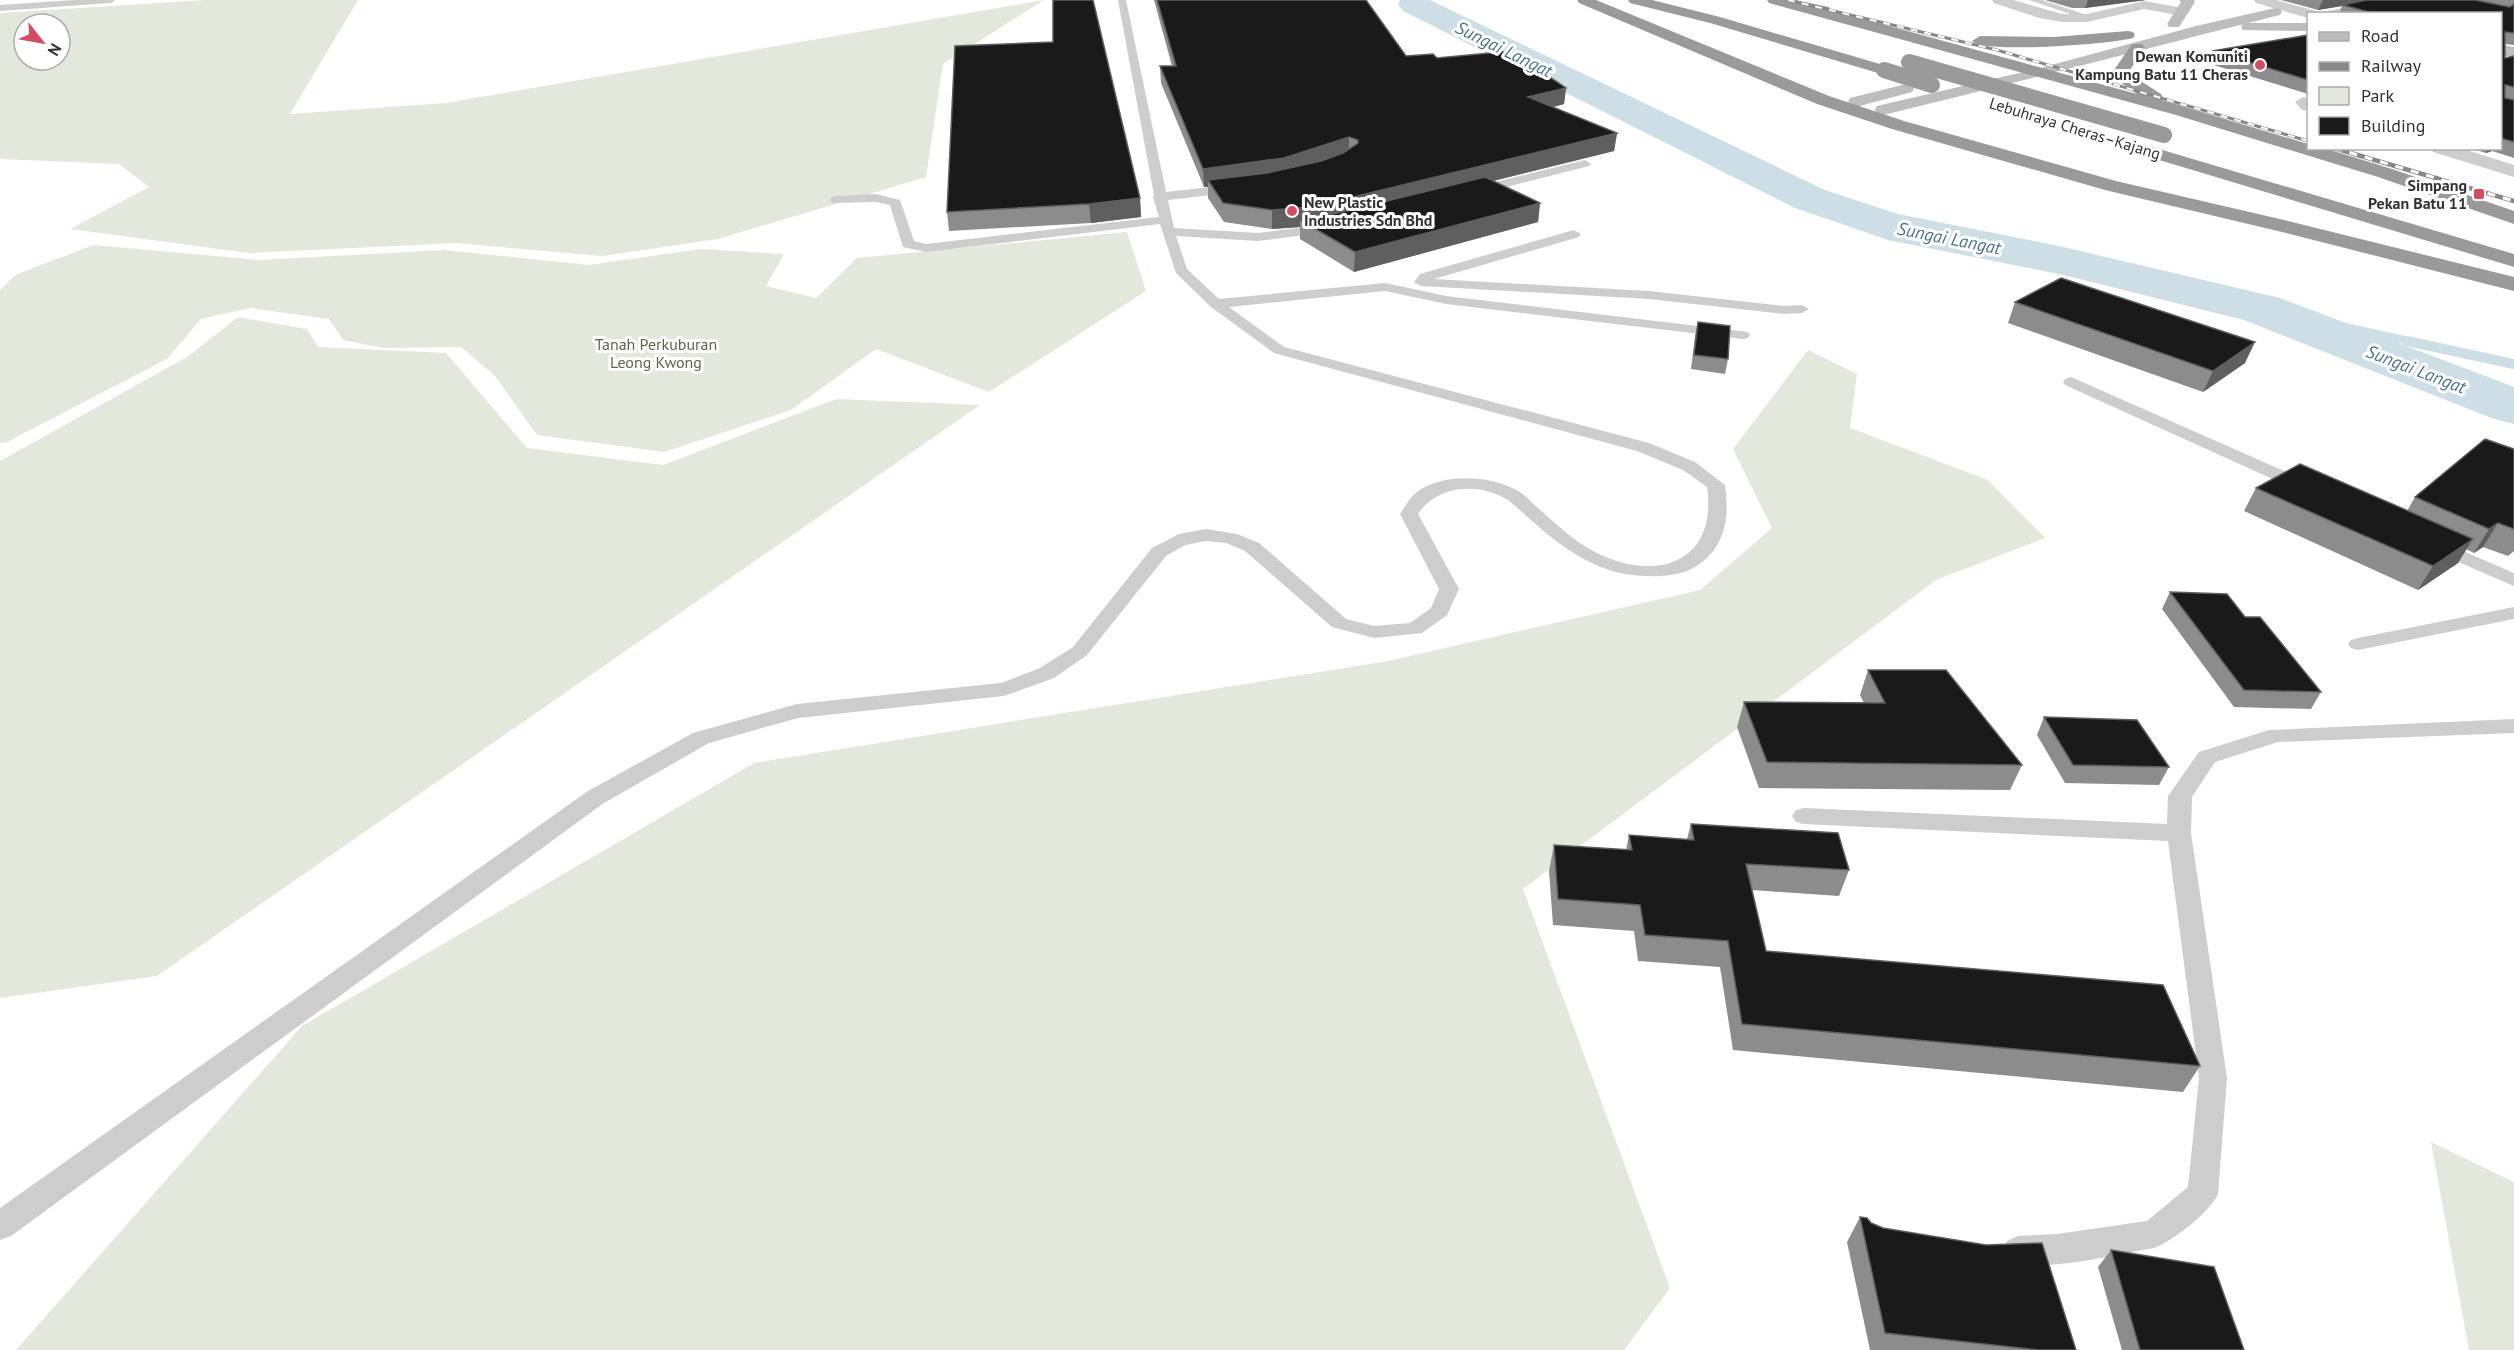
<svg xmlns="http://www.w3.org/2000/svg" width="2514" height="1350" viewBox="0 0 2514 1350" font-family="'PT Sans',sans-serif">
  <rect width="100%" height="100%" fill="#fff"/>
  <g fill="#e3e8dd" fill-rule="evenodd">
    <path d="M206 0H358L290 114 446 103 1044 0 943 64 926 177 718 239 602 256 456 243 249 253 70 229 149 187 119 164 0 159V13ZM24 24H60V60H24Z"/>
    <path d="M1127 232 1146 291 989 392 876 349 791 410 664 452 537 435 495 376 461 347 383 348 343 340 329 319 250 308 201 319 167 359 7 442 0 443V290L15 275 93 245 259 260 444 250 589 265 701 249 784 254 766 286 816 298 857 258Z"/>
    <path d="M238 317 307 329 318 347 446 353 527 448 663 465 836 399 980 405 157 976 0 998V461L187 357Z"/>
    <path d="M1808 350 1857 374 1850 428 1988 480 2045 538 1936 580 1523 889 1670 1288 1624 1350H16L302 1026 754 763 1388 661 1700 590 1772 528 1733 449Z"/>
    <path d="M2431 1142 2514 1182V1350H2469Z"/>
  </g>
  <g fill="none" stroke-linecap="round" stroke-linejoin="round">
    <path stroke="#cedee6" stroke-width="8" d="M2262 309 2414 342"/>
    <path stroke="#cedee6" stroke-width="10" d="M2407 341 2514 364"/>
    <path fill="#cedee6" fill-rule="evenodd" d="M1400 0H1430L1825 190 1898 214 2059 246 2280 298 2514 387V424L2494 419 2244 320 2059 274 1888 240 1795 208 1403 11 1398 4Z"/>
    <g fill="#cdcdcd" fill-rule="evenodd">
      <path d="M74 0H115L111 3 0 11V5Z"/>
      <path d="M1118 0H1126L1166 192 1237 184 1243 188 1237 192 1168 200 1174 228 1258 233 1328 224 1334 228 1328 232 1258 241 1176 236 1187 269 1219 299 1385 283 1446 296 1748 332 1750 335 1748 338 1743 339 1446 304 1385 291 1229 307 1284 347 1649 443 1695 462 1725 485C1729 515 1727 543 1701 563 1687 574 1666 577 1648 576 1601 576 1566 551 1532 521 1520 511 1510 499 1496 494 1468 483 1434 489 1418 514L1459 589 1447 615 1422 633 1374 638 1332 627 1245 551 1226 543 1206 541 1185 545 1166 556 1087 655 1054 678 1004 696 798 718 709 743 604 803 11 1236 0 1240V1208L588 791 693 733 797 704 1001 683 1040 668 1073 647 1152 548 1179 534 1206 529 1237 534 1259 543 1346 619 1374 626 1410 623 1431 608 1439 589 1400 514C1405 507 1409 498 1417 492 1443 473 1490 475 1518 491 1526 495 1532 503 1539 509 1557 525 1575 542 1597 553 1657 583 1718 562 1707 487L1683 470 1637 451 1274 353 1211 307 1176 273 1160 224 926 252 903 247 890 205 876 202 832 203 830 200 832 197 836 196 876 194 900 200 914 241 926 244 1159 217 1153 197 1154 195Z"/>
      <path d="M2029 0H2042L2093 17 2085 19Z"/>
      <path d="M2385 0H2406L2335 14H2311Z"/>
      <path d="M1585 160 1591 164 1589 166 1475 195 1469 191 1471 188Z"/>
      <path d="M1574 230 1581 234 1579 237 1434 279 1649 291 1784 306 1802 305 1809 309 1802 313 1784 314 1649 299 1421 286 1414 282 1420 274Z"/>
      <path d="M2071 377 2311 483 2314 487 2311 491H2299L2065 385 2063 382 2065 379Z"/>
      <path d="M2435 539 2514 573V586L2428 549 2426 545 2428 541Z"/>
      <path d="M2514 607V619L2358 650 2351 648 2348 644 2351 640 2358 638Z"/>
      <path d="M2514 719V733L2278 742 2215 762 2192 797 2191 833 2227 1078 2218 1194C2210 1212 2173 1241 2154 1248 2118 1254 2039 1274 2007 1261L2002 1251 2007 1241 2018 1236 2057 1234 2147 1221 2188 1187 2199 1078 2168 841 1804 824 1796 822 1792 816 1796 810 1804 808 2167 824 2168 796 2199 752 2269 730Z"/>
    </g>
    <g fill="#cdcdcd" fill-rule="evenodd">
      <path d="M1992 0H2013L2062 14H2087L2144 1 2183 8 2190 12 2183 16 2144 9 2087 22H2062L2039 18 1994 3Z"/>
      <path d="M2254 0H2276L2316 11 2318 14H2308V18L2256 3Z"/>
      <path d="M2303 97 2308 98V111L2302 110 2295 102Z"/>
      <path d="M2430 148H2460L2514 165V177L2433 152Z"/>
    </g>
    <g fill="#bdbdbd" fill-rule="evenodd">
      <path d="M2179 0H2194L2195 2 2179 27H2169L2167 24 2181 2Z"/>
      <path d="M2275 8 2280 9 2282 12 2280 15C2148 48 2016 83 1883 115L1877 114 1875 110 1877 106 2040 68 2196 26Z"/>
      <path d="M2248 23H2308V31L2243 30 2241 27 2243 24Z"/>
      <path d="M2500 45 2514 47V57L2500 55Z"/>
      <path d="M1906 84 1912 86 1914 89 1912 92 1856 107 1848 102 1850 98Z"/>
    </g>
    <g fill="#9a9a9a" fill-rule="evenodd">
      <path d="M1577 0H1596L1829 96 1904 121 2116 181 2284 220 2514 277V291L2282 232 2105 190 1892 129 1817 104 1579 3Z"/>
      <path d="M1628 0H1652L1720 17 1890 67 1892 70 1890 73H1878L1710 23 1630 3Z"/>
      <path d="M1767 0H1795L1829 7 1831 10 2137 94 2120 82 2114 70 2132 44H2142L2145 47 2130 70 2133 76 2161 94 2163 98 2162 100 2308 144V148H2324L2392 169 2514 211V224L2378 177 2176 115 1769 3Z"/>
      <path d="M2128 31 2133 32 2135 35 2133 38C2112 44 1984 54 1972 41L1980 36 2054 37Z"/>
      <path d="M2132 141 2514 254V267L2126 150 2123 146 2126 142Z"/>
    </g>
    <g stroke="#888" stroke-width="3">
      <g id="rail-far1">
        <path d="M1788 0 1997 50 2308 141"/>
        <path d="M2334 148 2337 149"/>
      </g>
    </g>
    <g stroke="#888" stroke-width="4.5">
      <path id="rail" d="M2334 148 2514 201"/>
    </g>
    <use href="#rail-far1" stroke="#fff" stroke-width="2" stroke-dasharray="7" stroke-linecap="butt"/>
    <use href="#rail" stroke="#fff" stroke-width="3" stroke-dasharray="8" stroke-linecap="butt"/>
    <g stroke="#9a9a9a" stroke-width="16">
      <path d="M1909 62 2164 135"/>
      <path d="M1884 70 1932 85"/>
    </g>
  </g>
  <g fill="#8c8c8c">
    <path d="M1154 0H1366L1406 56 1437 58 1566 88 1564 104 1553 107 1617 133 1614 151 1493 181 1540 203 1538 222 1354 272 1300 239V227L1272 229 1224 222 1208 198V187H1204L1161 83 1160 66H1172Z"/>
    <path d="M2045 0H2146L2085 8H2072Z"/>
    <path d="M2281 0H2514V45L2505 44V58L2514 56V158L2492 151 2486 153 2470 148H2500V14H2339L2342 6 2318 10Z"/>
    <path d="M2308 35V94L2207 63 2212 51Z"/>
    <path d="M1053 42 1140 198 1141 217 1091 223 949 231 947 212Z"/>
    <path d="M2015 302 2245 363 2203 392 2008 323Z"/>
    <path d="M1698 322 1728 359 1725 374 1691 369 1695 336Z"/>
    <path d="M2514 449V551L2508 556 2483 547 2474 553 2466 549 2458 563 2418 590 2244 511 2256 488 2407 511 2415 497Z"/>
    <path d="M2170 592 2245 617 2321 692 2311 709 2234 707 2162 609Z"/>
    <path d="M1868 670 2022 765 2010 790 1759 788 1737 727 1744 702 1864 703 1860 695Z"/>
    <path d="M2044 717 2169 767 2159 785 2065 783 2037 735Z"/>
    <path d="M1691 824 1849 870 1839 896 1752 890 1766 951 2200 1066 2183 1092 1733 1050 1720 967 1638 961 1634 931 1553 925 1549 871 1554 845 1626 850 1629 835 1687 839Z"/>
    <path d="M1860 1217 1871 1223 2076 1350H1870L1847 1242Z"/>
    <path d="M2111 1250 2244 1350H2122L2098 1267Z"/>
  </g>
  <g fill="#5f5f5f">
    <path d="M2088 0H2146L2085 8Z"/>
    <path d="M2323 0H2373L2343 5 2342 6 2318 10Z"/>
    <path d="M1566 88 1564 104 1526 114 1528 97Z"/>
    <path d="M1617 133 1614 151 1312 226 1300 220V227L1272 229V210Z"/>
    <path d="M1349 137V155L1284 176 1208 180V187H1204L1203 169Z"/>
    <path d="M2488 148H2493L2492 151 2486 153Z"/>
    <path d="M1140 198 1141 217 1091 223 1089 204Z"/>
    <path d="M1540 203 1538 222 1354 272 1355 252Z"/>
    <path d="M2255 342 2245 363 2203 392 2213 371Z"/>
    <path d="M2498 523 2483 547 2474 553 2489 529Z"/>
    <path d="M2473 539 2458 563 2418 590 2433 566Z"/>
  </g>
  <g fill="#1a1a1a" stroke="#5f5f5f" stroke-width="1.5">
    <path d="M1053 0H1093L1140 198 1089 204 947 212 955 46 1053 42Z"/>
    <path d="M1157 0H1366L1406 56 1433 54 1437 58 1511 51 1566 88 1528 97 1617 133 1312 207 1272 210 1223 203 1208 180 1267 173 1321 161 1343 153 1358 143V140L1349 137 1284 158 1203 169 1160 66H1176Z"/>
    <path d="M2366 0H2475L2510 7 2514 4V33L2505 32V58L2514 56V87L2505 85V98L2514 100V142L2500 138V14H2376L2343 5Z"/>
    <path d="M2308 35V80L2212 51Z"/>
    <path d="M1485 177 1540 203 1355 252 1300 220 1313 219Z"/>
    <path d="M2061 278 2255 342 2213 371 2015 302Z"/>
    <path d="M1698 322 1730 326 1728 359 1694 355Z"/>
    <path d="M2485 439 2514 449V529L2498 523 2489 529 2415 497Z"/>
    <path d="M2300 464 2473 539 2433 566 2256 488Z"/>
    <path d="M2170 592 2227 594 2245 617H2260L2321 692 2244 690Z"/>
    <path d="M1868 670H1946L2022 765 1767 762 1744 702 1885 703Z"/>
    <path d="M2044 717 2137 720 2169 767 2073 765Z"/>
    <path d="M1691 824 1838 833 1849 870 1746 864 1766 951 2163 985 2200 1066 1742 1024 1728 941 1645 935 1640 905 1558 899 1554 845 1632 850 1629 835 1694 840Z"/>
    <path d="M1860 1217 1867 1218 1871 1223 1883 1228 1986 1245 2042 1243 2076 1350H2039L1885 1333Z"/>
    <path d="M2111 1250 2214 1267 2244 1350H2140Z"/>
  </g>
  <g fill="#d14e60" stroke="#fff" stroke-width="2">
    <circle cx="2260" cy="65" r="6"/>
    <rect x="2473" y="188" width="12" height="12" rx="3"/>
    <circle cx="1292" cy="211" r="6"/>
  </g>
  <g text-anchor="middle" dominant-baseline="central" stroke-width="6" stroke-linejoin="round" paint-order="stroke">
    <g font-size="16" font-weight="bold" fill="#333" stroke="#fff" text-anchor="end">
      <text x="2248" y="56">Dewan Komuniti<tspan x="2248" dy="18">Kampung Batu 11 Cheras</tspan></text>
      <text x="2467" y="185">Simpang<tspan x="2467" dy="18">Pekan Batu 11</tspan></text>
      <text x="1304" y="202" text-anchor="start">New Plastic<tspan x="1304" dy="18">Industries Sdn Bhd</tspan></text>
    </g>
    <g font-size="16" fill="#333" stroke="#fff">
      <text transform="translate(2075 128) rotate(17)">Lebuhraya Cheras–Kajang</text>
    </g>
    <g font-size="16" fill="#586a45" stroke="#fff">
      <text x="656" y="344">Tanah Perkuburan<tspan x="656" dy="18">Leong Kwong</tspan></text>
    </g>
    <g font-size="18" font-style="italic" fill="#4a768c" stroke="#fff">
      <text transform="translate(1504 49) rotate(26)">Sungai Langat</text>
      <text transform="translate(1949 238) rotate(11)">Sungai Langat</text>
      <text transform="translate(2416 369) rotate(21)">Sungai Langat</text>
    </g>
  </g>
  <rect x="2307" y="12" width="195" height="138" fill="#ffffff" stroke="#adadad" stroke-width="1.5"/>
  <rect x="2319" y="32" width="30" height="9" fill="#bdbdbd" stroke="#adadad" stroke-width="1.5"/>
  <text x="2361" y="42" font-size="18" fill="#333333">Road</text>
  <rect x="2319" y="62" width="30" height="9" fill="#888888" stroke="#adadad" stroke-width="1.5"/>
  <text x="2361" y="72" font-size="18" fill="#333333">Railway</text>
  <rect x="2319" y="87" width="30" height="18" fill="#e3e8dd" stroke="#adadad" stroke-width="1.5"/>
  <text x="2361" y="102" font-size="18" fill="#333333">Park</text>
  <rect x="2319" y="117" width="30" height="18" fill="#1a1a1a" stroke="#adadad" stroke-width="1.5"/>
  <text x="2361" y="132" font-size="18" fill="#333333">Building</text>
  <g transform="translate(42 42) rotate(121)"><circle r="28" fill="#ffffff" stroke="#adadad" stroke-width="1.5"/>
  <path d="M0-4.5L10 22L0 15L-10 22Z" fill="#d14e60"/>
  <text y="-9" font-size="16" font-weight="bold" text-anchor="middle" fill="#333333">N</text>
  </g>
</svg>
